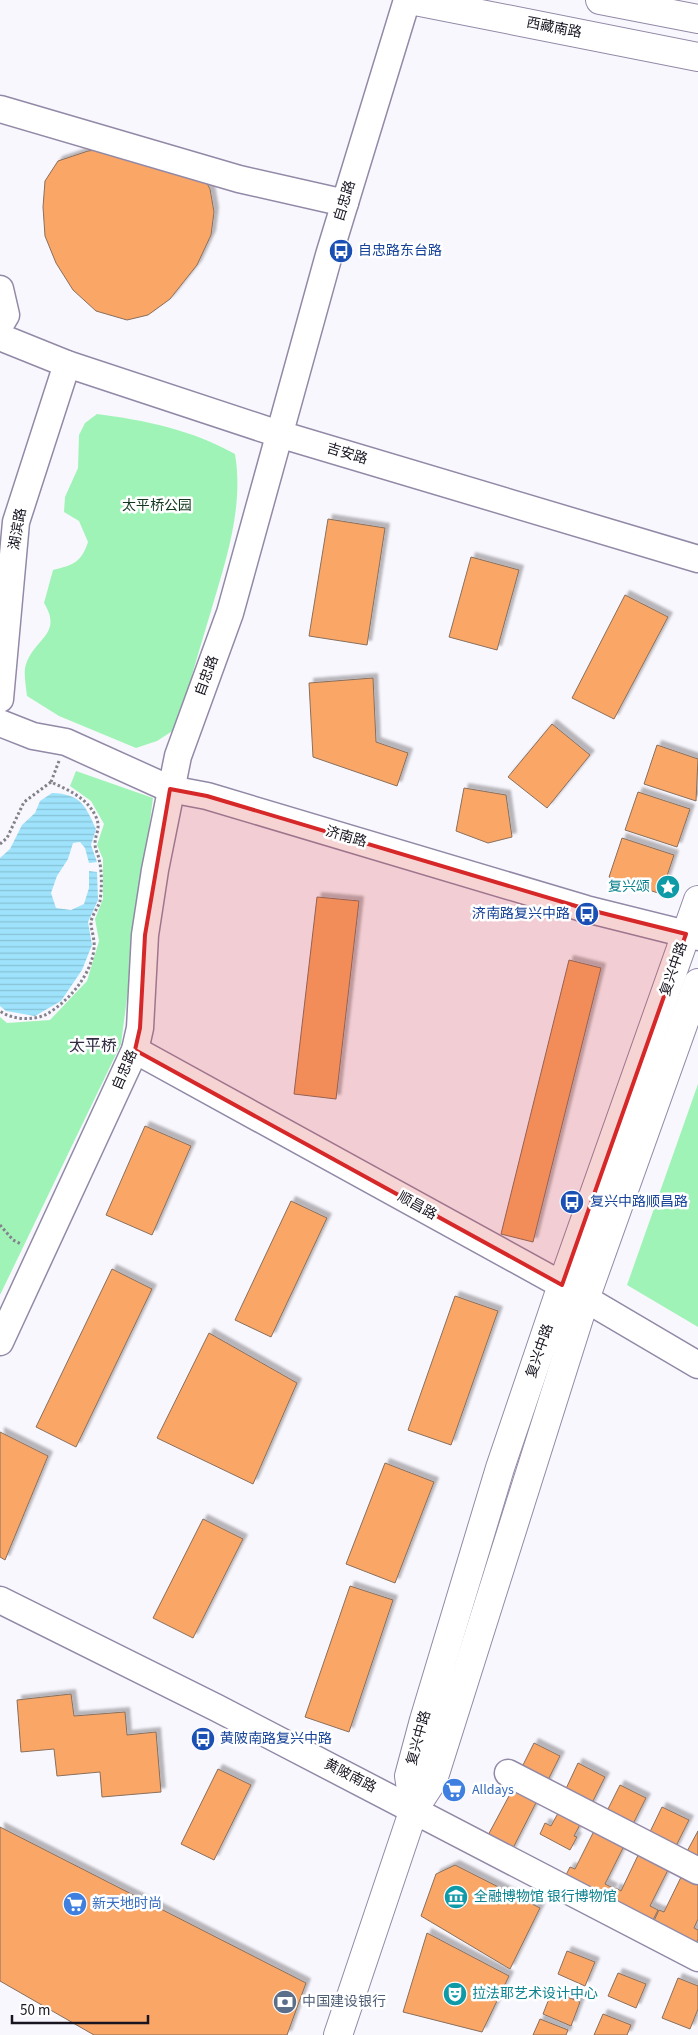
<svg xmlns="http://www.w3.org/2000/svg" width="698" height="2035" viewBox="0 0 698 2035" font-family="'Source Sans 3','Noto Sans SC',sans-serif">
  <defs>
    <pattern id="water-rules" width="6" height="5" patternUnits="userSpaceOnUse" patternTransform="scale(1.25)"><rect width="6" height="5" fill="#9ee3fb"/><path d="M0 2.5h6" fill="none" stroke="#88c2d7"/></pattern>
    <filter id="shadow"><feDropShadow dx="4.5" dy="-4.5" stdDeviation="1" flood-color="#0004"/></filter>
  </defs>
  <rect width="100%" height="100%" fill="#f9f7fe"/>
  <g fill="#a0f3b6">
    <path d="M97 414C144 420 193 430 235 454 244 507 226 560 211 611 199 650 188 689 177 728L157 741 136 748 59 716 27 696C26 687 24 676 25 668 32 638 64 636 44 603L53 570C73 565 81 563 88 542L79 521 64 512 65 497 78 468 79 435 85 423Z"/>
    <path d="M76 771 153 798 121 1044 0 1295V1017L7 1023 50 1020 87 981 99 941 95 919 103 899V859L97 845 104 824 91 801 70 786Z"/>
    <path d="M698 1084V1327L627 1285Z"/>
  </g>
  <path fill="url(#water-rules)" d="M52 793C81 794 85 805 96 829L91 845 97 862 89 863 85 848 80 842 73 843 68 859 57 876 51 893 56 908 71 910 84 904 89 888V871L97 872 98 900 88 922 92 945 82 970 61 1001 35 1016 6 1011 0 1006V858L10 849 22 825 35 813 40 801Z"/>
  <g fill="#f9a666" stroke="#896f5c" filter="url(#shadow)">
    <path d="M128 146 198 167 210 189 214 212 211 235 197 265 170 299 148 315 127 320 96 311 73 290 56 263 45 236 43 207 45 181 58 161 88 151Z"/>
    <path d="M328 519 385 528 367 645 309 636Z"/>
    <path d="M471 557 519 570 497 650 449 637Z"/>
    <path d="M625 595 668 617 614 719 572 698Z"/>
    <path d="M373 678 376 742 408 753 397 786 313 757 309 683Z"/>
    <path d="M552 724 590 755 547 808 508 777Z"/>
    <path d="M657 745 698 759 696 801 644 784Z"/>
    <path d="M464 788 506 795 512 837 488 843 456 831Z"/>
    <path d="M638 792 690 809 677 847 625 830Z"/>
    <path d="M622 838 674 855 661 894 609 877Z"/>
    <path d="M317 897 359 901 336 1099 294 1094Z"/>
    <path d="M569 960 601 968 533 1242 501 1234Z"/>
    <path d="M145 1126 191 1146 152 1235 106 1215Z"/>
    <path d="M291 1201 327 1218 271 1337 235 1320Z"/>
    <path d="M112 1269 152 1289 76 1447 36 1427Z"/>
    <path d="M455 1296 498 1311 451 1445 408 1430Z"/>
    <path d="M209 1333 297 1383 253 1484 157 1438Z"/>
    <path d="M0 1432 48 1456 5 1560 0 1557Z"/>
    <path d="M385 1463 434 1482 395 1583 346 1564Z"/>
    <path d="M203 1519 243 1539 193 1638 153 1618Z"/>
    <path d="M350 1586 393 1600 349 1732 305 1717Z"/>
    <path d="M71 1694 74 1716 125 1712 127 1735 156 1732 161 1792 102 1797 100 1772 57 1776 54 1749 21 1752 17 1700Z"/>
    <path d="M534 1743 560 1756 545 1786 519 1773Z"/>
    <path d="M578 1763 605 1777 590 1807 564 1793Z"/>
    <path d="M218 1769 251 1785 214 1860 181 1844Z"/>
    <path d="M516 1783 540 1795 511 1852 486 1839Z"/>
    <path d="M620 1785 646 1798 631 1828 605 1815Z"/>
    <path d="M562 1806 584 1817 574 1836 577 1837 570 1850 540 1834 545 1823 551 1826Z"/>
    <path d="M662 1807 689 1820 674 1850 648 1836Z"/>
    <path d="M597 1825 627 1840 605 1884 613 1888 606 1902 563 1881 570 1867 575 1869Z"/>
    <path d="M0 1827 306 1983 287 2035H94L0 1981Z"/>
    <path d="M698 1831V1865L684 1857Z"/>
    <path d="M642 1847 672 1862 650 1906 658 1910 651 1924 608 1903 616 1888 621 1891Z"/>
    <path d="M455 1865 540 1908 510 1969 421 1916 436 1874Z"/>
    <path d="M685 1869 698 1875V1919L694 1928 698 1930V1939L695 1946 652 1925 659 1910 664 1912Z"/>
    <path d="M427 1933 509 1976 482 2032 403 2012Z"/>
    <path d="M567 1951 595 1962 585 1986 558 1974Z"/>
    <path d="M618 1973 646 1984 636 2008 608 1996Z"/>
    <path d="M678 1978 698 1986V2009L690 2029 662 2018Z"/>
    <path d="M552 1991 580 2002 571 2026 543 2014Z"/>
    <path d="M603 2014 631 2025 627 2035H594Z"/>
    <path d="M540 2019 568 2030 566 2035H533Z"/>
  </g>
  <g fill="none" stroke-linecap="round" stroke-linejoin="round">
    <g stroke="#9289a7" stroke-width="29">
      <g id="minor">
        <path d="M0 109 239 179 345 203"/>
        <path d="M0 289 6 315 0 325"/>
        <path d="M0 337 67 364 279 434 698 559"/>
        <path d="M0 699 16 522 67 364"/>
        <path d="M0 723 33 736 66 742 170 789 207 796 586 909 698 937"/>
        <path d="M135 1050 562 1285 698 1365"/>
        <path d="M0 1342 135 1050 140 1028 145 935 155 870 178 756 230 613 329 255 407 0"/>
        <path d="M0 1600 217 1708 698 1958"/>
        <path d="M508 1773 698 1871"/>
      </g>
    </g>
    <g stroke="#9289a7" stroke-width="30">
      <g id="major">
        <path d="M410 0 698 57"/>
        <path d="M600 0 698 19"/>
        <path d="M414 1809 409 1776 424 1720 500 1468 562 1285 698 900"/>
        <path d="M338 2035 414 1809 433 1780 585 1299 698 983"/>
      </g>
    </g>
    <g stroke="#84818a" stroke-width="3" stroke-dasharray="2.5 2.5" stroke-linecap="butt">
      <path d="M51 782 59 761"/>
      <path d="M0 844 7 838 24 802 51 782C68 790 86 797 95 815 102 828 95 833 95 844 95 849 98 854 99 859 102 871 102 888 100 901 98 908 92 915 91 922 91 930 95 939 94 948 92 974 69 1001 47 1014 34 1021 12 1020 0 1011"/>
      <path d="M0 1225 13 1240 21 1244"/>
    </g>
    <use href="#minor" stroke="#fff" stroke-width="26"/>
    <use href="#major" stroke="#fff" stroke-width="28"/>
  </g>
  <path fill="#d62828" fill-opacity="0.2" stroke="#d62828" stroke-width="4" stroke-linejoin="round" d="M170 789 207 796 586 909 686 934 562 1285 135 1050 140 1028 145 935Z"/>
  <defs>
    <g id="bus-disc" transform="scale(1.25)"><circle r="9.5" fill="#1a4fb4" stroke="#fff"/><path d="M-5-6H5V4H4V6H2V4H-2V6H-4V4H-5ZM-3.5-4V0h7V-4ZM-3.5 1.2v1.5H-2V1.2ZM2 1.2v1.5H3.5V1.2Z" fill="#fff"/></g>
    <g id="sight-disc" transform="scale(1.25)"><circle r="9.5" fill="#0f9aa8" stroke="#fff"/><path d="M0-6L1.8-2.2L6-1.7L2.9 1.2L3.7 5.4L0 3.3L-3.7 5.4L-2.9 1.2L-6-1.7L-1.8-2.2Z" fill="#fff"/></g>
    <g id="supermarket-disc" transform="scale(1.25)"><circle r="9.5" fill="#3f7fe0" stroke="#fff"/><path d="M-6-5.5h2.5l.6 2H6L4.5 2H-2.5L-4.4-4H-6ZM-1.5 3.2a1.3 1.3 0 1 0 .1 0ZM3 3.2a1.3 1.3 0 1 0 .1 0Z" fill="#fff"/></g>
    <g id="museum-disc" transform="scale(1.25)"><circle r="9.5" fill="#0f9aa8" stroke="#fff"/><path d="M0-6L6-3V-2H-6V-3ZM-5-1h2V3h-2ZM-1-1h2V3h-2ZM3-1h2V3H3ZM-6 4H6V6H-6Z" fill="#fff"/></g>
    <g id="theatre-disc" transform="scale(1.25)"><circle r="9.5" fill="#0f9aa8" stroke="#fff"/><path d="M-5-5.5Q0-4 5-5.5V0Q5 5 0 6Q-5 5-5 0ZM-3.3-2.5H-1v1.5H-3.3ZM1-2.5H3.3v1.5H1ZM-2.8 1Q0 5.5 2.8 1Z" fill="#fff"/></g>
    <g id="bank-disc" transform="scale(1.25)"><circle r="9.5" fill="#5c6f8a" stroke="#fff"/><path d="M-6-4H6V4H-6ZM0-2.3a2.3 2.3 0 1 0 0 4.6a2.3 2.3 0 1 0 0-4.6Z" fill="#fff"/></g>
  </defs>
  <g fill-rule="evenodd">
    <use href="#bus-disc" x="341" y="251"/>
    <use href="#sight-disc" x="668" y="887"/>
    <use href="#bus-disc" x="587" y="914"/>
    <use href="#bus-disc" x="572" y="1202"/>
    <use href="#bus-disc" x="203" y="1739"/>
    <use href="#supermarket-disc" x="454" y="1790"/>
    <use href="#museum-disc" x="456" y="1897"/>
    <use href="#supermarket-disc" x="75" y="1904"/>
    <use href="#theatre-disc" x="455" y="1994"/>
    <use href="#bank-disc" x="285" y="2002"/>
  </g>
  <g text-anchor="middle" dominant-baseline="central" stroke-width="5" stroke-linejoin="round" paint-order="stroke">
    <g font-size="14" fill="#191520" stroke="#fff">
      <text transform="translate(554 28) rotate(11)">西藏南路</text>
      <text transform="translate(345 201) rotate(-73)">自忠路</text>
      <text transform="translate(347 454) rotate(17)">吉安路</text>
      <text transform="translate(18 529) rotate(-80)">湖滨路</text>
      <text transform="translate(207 676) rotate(-70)">自忠路</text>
      <text transform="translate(346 837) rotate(16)">济南路</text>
      <text transform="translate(674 969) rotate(-71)">复兴中路</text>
      <text transform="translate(125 1070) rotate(-67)">自忠路</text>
      <text transform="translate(417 1206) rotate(29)">顺昌路</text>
      <text transform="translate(540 1351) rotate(-71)">复兴中路</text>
      <text transform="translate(419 1738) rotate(-75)">复兴中路</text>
      <text transform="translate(350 1776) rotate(27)">黄陂南路</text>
    </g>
    <g font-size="14" fill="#164399" stroke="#fff" text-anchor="start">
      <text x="358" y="251">自忠路东台路</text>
      <text x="570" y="914" text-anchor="end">济南路复兴中路</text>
      <text x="590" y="1202">复兴中路顺昌路</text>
      <text x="220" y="1739">黄陂南路复兴中路</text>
    </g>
    <g font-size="14" fill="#12381f" stroke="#fff">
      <text x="157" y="506">太平桥公园</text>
    </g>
    <g font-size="14" fill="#0d838f" stroke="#fff" text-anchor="start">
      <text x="650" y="887" text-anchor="end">复兴颂</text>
      <text x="474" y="1897">全融博物馆 银行博物馆</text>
      <text x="472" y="1994">拉法耶艺术设计中心</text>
    </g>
    <g font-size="14" fill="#366cbe" stroke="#fff" text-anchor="start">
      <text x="472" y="1790">Alldays</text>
      <text x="92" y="1904">新天地时尚</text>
    </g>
    <g font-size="14" fill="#4e5e75" stroke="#fff" text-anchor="start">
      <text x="302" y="2002">中国建设银行</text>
    </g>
    <g font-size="16" fill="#322a42" stroke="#fff">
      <text x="93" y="1046">太平桥</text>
    </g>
  </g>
  <path d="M12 2015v8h136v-8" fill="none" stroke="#191520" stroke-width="2.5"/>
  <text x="20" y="2015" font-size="15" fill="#191520" stroke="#ffffff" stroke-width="4" paint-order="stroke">50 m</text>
</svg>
